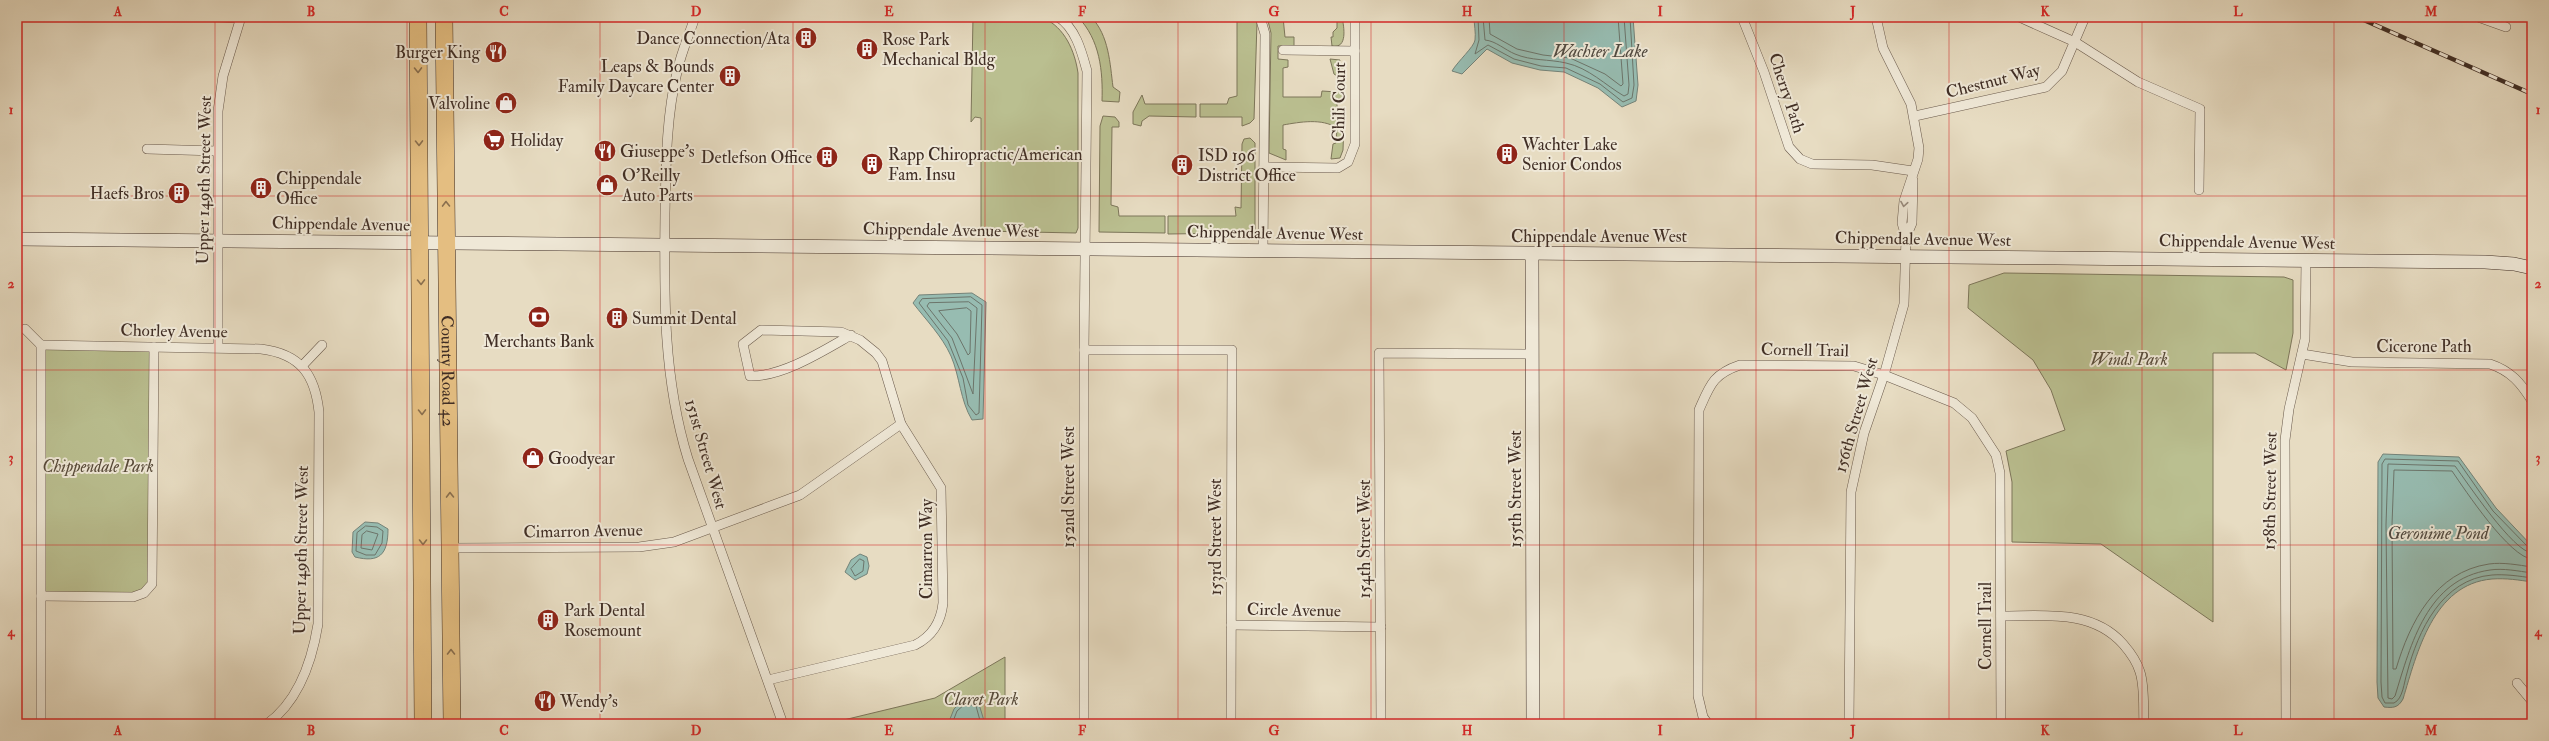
<svg xmlns="http://www.w3.org/2000/svg" width="2549" height="741" viewBox="0 0 2549 741" font-family="'IM FELL Double Pica',serif">
  <rect width="100%" height="100%" fill="#e7dcc2"/>
  <filter id="stains"><feTurbulence type="fractalNoise" baseFrequency=".005" numOctaves="4"/><feColorMatrix values="0 0 0 0 .2 0 0 0 0 .09 0 0 0 0 .02 0 0 0 .5 -.17"/></filter>
  <radialGradient id="worn" r=".72"><stop offset=".6" stop-color="#630" stop-opacity="0"/><stop offset="1" stop-color="#630" stop-opacity=".3"/></radialGradient>
  <g fill="#babf90" stroke="#7d765a">
    <path d="M973 17C987 17 1033 13 1043 18 1065 27 1075 52 1078 73V228L1076 233 981 231V118L975 117 971 122Z"/>
    <path d="M1078 17H1091C1109 35 1110 64 1113 87L1120 92 1119 102 1102 101C1103 71 1100 40 1078 17Z"/>
    <path d="M1237 17H1253L1257 22 1254 119 1250 123 1242 126V117H1200V104H1227L1229 98 1237 96Z"/>
    <path d="M1267 17H1283L1285 37H1294V46H1278V59L1288 60V67L1283 68V97H1321L1322 91 1337 92V76L1334 74 1330 59 1340 60 1339 63 1344 66 1343 98 1337 99V124L1344 123 1343 150 1340 158 1331 159 1333 144 1336 143 1337 128C1322 118 1300 122 1283 125V149L1286 150V160L1269 153 1271 33Z"/>
    <path d="M1337 17H1342C1344 27 1348 49 1332 46L1331 37H1333V32L1337 28Z"/>
    <path d="M1142 95 1145 104H1196V117L1149 116 1142 121 1141 126 1133 124V112Z"/>
    <path d="M1103 116 1115 117 1119 122V127H1112L1111 205 1118 207 1119 216H1165V233L1099 232 1100 126Z"/>
    <path d="M1250 138 1255 143V231L1252 236 1243 233 1168 234V216H1236L1235 207 1241 208 1242 144 1244 139Z"/>
    <path d="M2004 273 2284 277 2293 280V333L2286 370 2255 353H2213V622L2101 544 2012 542V482L2006 451 2065 430 2051 390 2033 360 1968 308 1969 285Z"/>
    <path d="M42 345 155 347 154 585 146 593 41 598Z"/>
    <path d="M1005 657V724H827L935 698Z"/>
  </g>
  <g fill="#97bcb1" stroke="#748379">
    <path d="M1474 17H1633L1638 85 1636 101 1622 107 1598 88 1564 72 1540 70 1512 63 1487 49 1462 74 1452 71C1458 61 1474 47 1475 40 1476 33 1474 24 1474 17Z"/>
    <path d="M972 293 986 302 983 419 972 420C960 400 960 377 951 356 942 336 926 320 913 303L919 295Z"/>
    <path d="M2383 454 2459 457 2496 508 2532 546V582C2519 580 2506 578 2492 579 2433 584 2417 653 2403 699 2398 708 2393 708 2384 707L2378 698 2377 682 2378 462Z"/>
    <path d="M365 522 378 523 388 529C388 555 379 563 355 557L352 552 353 532Z"/>
    <path d="M860 554 867 557 869 566 867 574 855 580 845 572 851 560Z"/>
    <path d="M963 700 978 701 985 724H948L954 709Z"/>
  </g>
  <g fill="none" stroke-linecap="round" stroke-linejoin="round">
    <g stroke="#6c756b" stroke-width="1">
      <path d="M1478 17 1479 40 1475 54 1488 45 1514 59 1541 66 1566 68 1600 84 1623 102 1632 98 1634 85 1630 17"/>
      <path d="M1483 17 1485 40C1496 41 1505 50 1515 54 1531 61 1549 59 1566 63 1589 68 1605 85 1624 96L1628 94 1629 85 1624 17"/>
      <path d="M1489 17 1490 34 1517 49 1543 55 1570 58 1605 74 1621 86 1623 84 1618 17"/>
      <path d="M971 297 982 305 979 413 976 415 968 405 963 378 948 341 919 303 922 299Z"/>
      <path d="M969 302 977 308 973 394 952 338 927 306 929 303Z"/>
      <path d="M967 308 971 311 970 353 968 355 957 334 939 311Z"/>
      <path d="M366 526 377 527 383 531 382 543 375 555H366L356 551 357 533Z"/>
      <path d="M367 531 378 534 372 550 361 548 362 535Z"/>
      <path d="M2532 548 2528 547 2493 511 2458 461 2385 459 2382 464 2381 682 2382 697 2385 703H2394C2403 699 2404 682 2407 673 2418 631 2442 579 2492 575 2505 574 2519 576 2532 578"/>
      <path d="M2532 553C2513 552 2467 482 2455 466L2388 464 2386 525 2388 698 2392 699 2395 696C2411 644 2427 579 2490 570 2503 568 2518 571 2532 573"/>
      <path d="M860 559 864 561 863 571 855 576 851 569Z"/>
      <path d="M2532 559C2510 558 2465 490 2452 471L2394 470 2392 525 2393 669H2396C2410 622 2435 572 2489 564 2503 562 2518 565 2532 567"/>
      <path d="M952 724 957 711 965 704 976 706 981 724"/>
    </g>
    <g stroke="#6a5a4c" stroke-width="10">
      <g id="street">
        <path d="M216 17 241 18"/>
        <path d="M695 17C689 35 681 53 677 72 666 118 666 166 665 213 664 297 663 378 688 459L783 724"/>
        <path d="M1058 17C1076 28 1082 53 1087 71L1084 350V724"/>
        <path d="M1260 17 1265 34 1263 251"/>
        <path d="M1742 17 1764 72 1789 147 1800 159 1812 164 1872 165 1913 171"/>
        <path d="M2019 17 2075 42 2138 82 2200 109 2199 190"/>
        <path d="M2478 17 2506 27"/>
        <path d="M1283 50 1355 51"/>
        <path d="M1915 116 2046 87 2062 71 2085 17"/>
        <path d="M147 149 217 151"/>
        <path d="M1264 167 1338 168 1348 162 1355 144V17"/>
        <path d="M1906 237 1912 223 1913 180"/>
        <path d="M25 329 41 345"/>
        <path d="M41 345 261 349C301 354 315 375 319 412L318 624C312 661 299 701 267 724"/>
        <path d="M218 347V111L223 76 241 17"/>
        <path d="M1084 350H1232L1231 724"/>
        <path d="M2302 354 2352 362 2490 364C2511 371 2521 383 2532 401"/>
        <path d="M302 366 322 345"/>
        <path d="M451 548 639 547 674 542 800 495 901 424"/>
        <path d="M41 596 133 597 144 593 152 584 154 347"/>
        <path d="M2001 616C2044 616 2092 609 2123 644 2130 652 2137 662 2140 672 2145 688 2143 708 2144 724"/>
        <path d="M1231 625 1381 627"/>
        <path d="M768 680 915 645C933 636 941 622 943 603L941 488 901 424 882 361 876 353 860 340 841 332 761 330 743 344 750 376C782 377 823 351 851 335"/>
        <path d="M2517 683 2532 701"/>
        <path d="M41 724V345"/>
        <path d="M1381 724 1379 353 1532 354"/>
        <path d="M1708 724 1703 717 1698 696 1699 410C1710 385 1713 374 1740 365L1854 366 1884 375 1954 403 1972 418 1996 455 2000 473 2001 724"/>
        <path d="M1849 724 1851 492 1864 433 1884 375 1904 304 1906 237 1902 223 1904 201 1918 159 1919 148 1911 104 1883 48 1876 17"/>
        <path d="M2286 724 2285 440 2289 409 2305 339 2306 261"/>
      </g>
    </g>
    <g stroke="#402e25" stroke-width="14">
      <g id="secondary">
        <path d="M17 239 2485 262 2514 264 2532 268"/>
        <path d="M1532 254 1533 724"/>
      </g>
    </g>
    <g stroke="#402e25" stroke-width="18">
      <g id="highway">
        <path d="M418 17 423 724"/>
        <path id="s1" d="M444 17 452 724"/>
      </g>
    </g>
    <use href="#street" stroke="#efe8d7" stroke-width="9"/>
    <use href="#secondary" stroke="#efe8d7" stroke-width="13"/>
    <use href="#highway" stroke="#e4be81" stroke-width="17"/>
    <g stroke="#402e25" stroke-width="4.5">
      <path id="rail" d="M2357 17 2532 94"/>
    </g>
    <use href="#rail" stroke="#efe8d7" stroke-width="3" stroke-dasharray="9" stroke-linecap="butt"/>
  </g>
  <defs><path id="oneway-chevron" d="M-2-3.5L2.5 0L-2 3.5" fill="none" stroke-width="1.6" stroke-linecap="round" stroke-linejoin="round"/></defs>
  <g stroke="#8a6f4e">
    <use href="#oneway-chevron" transform="translate(418 70) rotate(89)"/>
    <use href="#oneway-chevron" transform="translate(419 143) rotate(89)"/>
    <use href="#oneway-chevron" transform="translate(446 204) rotate(-91)"/>
    <use href="#oneway-chevron" transform="translate(421 282) rotate(89)"/>
    <use href="#oneway-chevron" transform="translate(422 412) rotate(89)"/>
    <use href="#oneway-chevron" transform="translate(450 495) rotate(-91)"/>
    <use href="#oneway-chevron" transform="translate(423 542) rotate(90)"/>
    <use href="#oneway-chevron" transform="translate(451 652) rotate(-90)"/>
  </g>
  <use stroke="#988b7e" href="#oneway-chevron" transform="translate(1904 204) rotate(99)"/>
  <path fill="none" stroke="#d62828" stroke-width="1" stroke-opacity="0.55" d="M215 17V724M407 17V724M600 17V724M793 17V724M985 17V724M1178 17V724M1371 17V724M1564 17V724M1756 17V724M1949 17V724M2142 17V724M2334 17V724M17 196H2532M17 370H2532M17 545H2532"/>
  <defs>
    <g id="building-disc" transform="scale(1.15)"><circle r="9.5" fill="#8f2418" stroke="#efe8d7"/><path d="M-4-6H4V6H1V3H-1V6H-4ZM-2.5-4.3h1.7v1.8h-1.7ZM.8-4.3h1.7v1.8H.8ZM-2.5-1h1.7V.8h-1.7ZM.8-1h1.7V.8H.8Z" fill="#fff"/></g>
    <g id="restaurant-disc" transform="scale(1.15)"><circle r="9.5" fill="#8f2418" stroke="#efe8d7"/><path d="M-5-6h1v4h1v-4h1v4h1v-4h1v5L-1.5 .5V6h-2V.5L-5-1ZM5-6V6H3V1.5H1.5Q1.5-4 5-6Z" fill="#fff"/></g>
    <g id="shop-disc" transform="scale(1.15)"><circle r="9.5" fill="#8f2418" stroke="#efe8d7"/><path d="M-5-2.5h2.3a2.7 3.5 0 0 1 5.4 0H5L5.5 6h-11ZM-1.5-2.5h3a1.5 2.3 0 0 0-3 0Z" fill="#fff"/></g>
    <g id="supermarket-disc" transform="scale(1.15)"><circle r="9.5" fill="#8f2418" stroke="#efe8d7"/><path d="M-6-5.5h2.5l.6 2H6L4.5 2H-2.5L-4.4-4H-6ZM-1.5 3.2a1.3 1.3 0 1 0 .1 0ZM3 3.2a1.3 1.3 0 1 0 .1 0Z" fill="#fff"/></g>
    <g id="bank-disc" transform="scale(1.15)"><circle r="9.5" fill="#8f2418" stroke="#efe8d7"/><path d="M-6-4H6V4H-6ZM0-2.3a2.3 2.3 0 1 0 0 4.6a2.3 2.3 0 1 0 0-4.6Z" fill="#fff"/></g>
  </defs>
  <g fill-rule="evenodd">
    <use href="#building-disc" x="806" y="38"/>
    <use href="#building-disc" x="867" y="49"/>
    <use href="#restaurant-disc" x="496" y="52"/>
    <use href="#building-disc" x="730" y="76"/>
    <use href="#shop-disc" x="506" y="103"/>
    <use href="#supermarket-disc" x="494" y="140"/>
    <use href="#restaurant-disc" x="605" y="151"/>
    <use href="#building-disc" x="1507" y="154"/>
    <use href="#building-disc" x="827" y="157"/>
    <use href="#building-disc" x="872" y="164"/>
    <use href="#building-disc" x="1182" y="165"/>
    <use href="#shop-disc" x="607" y="185"/>
    <use href="#building-disc" x="261" y="188"/>
    <use href="#building-disc" x="179" y="193"/>
    <use href="#bank-disc" x="539" y="317"/>
    <use href="#building-disc" x="617" y="318"/>
    <use href="#shop-disc" x="533" y="458"/>
    <use href="#building-disc" x="548" y="620"/>
    <use href="#restaurant-disc" x="545" y="701"/>
  </g>
  <g text-anchor="middle" dominant-baseline="central" stroke-width="4" stroke-linejoin="round" paint-order="stroke">
    <g font-size="17" fill="#402e25" stroke="#efe8d7" text-anchor="start">
      <text x="790" y="38" text-anchor="end">Dance Connection/Ata</text>
      <text x="882" y="39">Rose Park<tspan x="882" dy="20">Mechanical Bldg</tspan></text>
      <text x="480" y="52" text-anchor="end">Burger King</text>
      <text x="714" y="66" text-anchor="end">Leaps &amp; Bounds<tspan x="714" dy="20">Family Daycare Center</tspan></text>
      <text x="490" y="103" text-anchor="end">Valvoline</text>
      <text x="510" y="140">Holiday</text>
      <text x="1522" y="144">Wachter Lake<tspan x="1522" dy="20">Senior Condos</tspan></text>
      <text x="620" y="151">Giuseppe's</text>
      <text x="888" y="154">Rapp Chiropractic/American<tspan x="888" dy="20">Fam. Insu</tspan></text>
      <text x="1198" y="155">ISD 196<tspan x="1198" dy="20">District Office</tspan></text>
      <text x="812" y="157" text-anchor="end">Detlefson Office</text>
      <text x="622" y="175">O'Reilly<tspan x="622" dy="20">Auto Parts</tspan></text>
      <text x="276" y="178">Chippendale<tspan x="276" dy="20">Office</tspan></text>
      <text x="164" y="193" text-anchor="end">Haefs Bros</text>
      <text x="632" y="318">Summit Dental</text>
      <text x="539" y="341" text-anchor="middle">Merchants Bank</text>
      <text x="548" y="458">Goodyear</text>
      <text x="564" y="610">Park Dental<tspan x="564" dy="20">Rosemount</tspan></text>
      <text x="560" y="701">Wendy's</text>
    </g>
    <g font-size="17" fill="#402e25" stroke="#efe8d7">
      <text transform="translate(1993 81) rotate(-14)">Chestnut Way</text>
      <text transform="translate(1787 93) rotate(72)">Cherry Path</text>
      <text transform="translate(1339 102) rotate(-89)">Chili Court</text>
      <text transform="translate(204 180) rotate(-89)">Upper 149th Street West</text>
      <text transform="translate(341 224) rotate(1)">Chippendale Avenue</text>
      <text transform="translate(951 230) rotate(1)">Chippendale Avenue West</text>
      <text transform="translate(1275 233) rotate(1)">Chippendale Avenue West</text>
      <text x="1599" y="236">Chippendale Avenue West</text>
      <text transform="translate(1923 239) rotate(1)">Chippendale Avenue West</text>
      <text transform="translate(2247 242) rotate(1)">Chippendale Avenue West</text>
      <text transform="translate(174 331) rotate(1)">Chorley Avenue</text>
      <text x="2424" y="346">Cicerone Path</text>
      <text transform="translate(1805 350) rotate(1)">Cornell Trail</text>
      <text stroke="none"><textPath href="#s1" startOffset="354">County Road 42</textPath></text>
      <text transform="translate(1856 415) rotate(-74)">156th Street West</text>
      <text transform="translate(706 454) rotate(74)">151st Street West</text>
      <text transform="translate(1068 487) rotate(-90)">152nd Street West</text>
      <text transform="translate(1515 489) rotate(-90)">155th Street West</text>
      <text transform="translate(2270 491) rotate(-89)">158th Street West</text>
      <text transform="translate(583 531) rotate(-1)">Cimarron Avenue</text>
      <text transform="translate(1215 537) rotate(-90)">153rd Street West</text>
      <text transform="translate(1364 539) rotate(-90)">154th Street West</text>
      <text transform="translate(926 549) rotate(-90)">Cimarron Way</text>
      <text transform="translate(301 550) rotate(-89)">Upper 149th Street West</text>
      <text transform="translate(1294 610) rotate(1)">Circle Avenue</text>
      <text transform="translate(1985 626) rotate(-90)">Cornell Trail</text>
    </g>
    <g font-size="17" font-style="italic" fill="#584b3a" stroke="#efe8d7">
      <text x="2129" y="359">Winds Park</text>
      <text x="98" y="466">Chippendale Park</text>
      <text x="981" y="699">Claret Park</text>
    </g>
    <g font-size="18" font-style="italic" fill="#514a41" stroke="#efe8d7">
      <text x="1600" y="51">Wachter Lake</text>
      <text x="2438" y="533">Geronime Pond</text>
    </g>
  </g>
  <rect width="2549" height="741" fill="none" stroke="#e7dcc2" stroke-width="44"/>
  <rect x="22" y="22" width="2505" height="697" fill="none" stroke="#d62828" stroke-width="1.5"/>
  <g font-size="13" text-anchor="middle" font-weight="bold" fill="#d62828">
    <text x="118" y="16">A</text>
    <text x="311" y="16">B</text>
    <text x="504" y="16">C</text>
    <text x="696" y="16">D</text>
    <text x="889" y="16">E</text>
    <text x="1082" y="16">F</text>
    <text x="1274" y="16">G</text>
    <text x="1467" y="16">H</text>
    <text x="1660" y="16">I</text>
    <text x="1853" y="16">J</text>
    <text x="2045" y="16">K</text>
    <text x="2238" y="16">L</text>
    <text x="2431" y="16">M</text>
    <text x="11" y="114">1</text>
    <text x="2538" y="114">1</text>
    <text x="11" y="288">2</text>
    <text x="2538" y="288">2</text>
    <text x="11" y="462">3</text>
    <text x="2538" y="462">3</text>
    <text x="11" y="636">4</text>
    <text x="2538" y="636">4</text>
    <text x="118" y="735">A</text>
    <text x="311" y="735">B</text>
    <text x="504" y="735">C</text>
    <text x="696" y="735">D</text>
    <text x="889" y="735">E</text>
    <text x="1082" y="735">F</text>
    <text x="1274" y="735">G</text>
    <text x="1467" y="735">H</text>
    <text x="1660" y="735">I</text>
    <text x="1853" y="735">J</text>
    <text x="2045" y="735">K</text>
    <text x="2238" y="735">L</text>
    <text x="2431" y="735">M</text>
  </g>
  <rect width="100%" height="100%" filter="url(#stains)"/>
  <rect width="100%" height="100%" fill="url(#worn)"/>
</svg>
